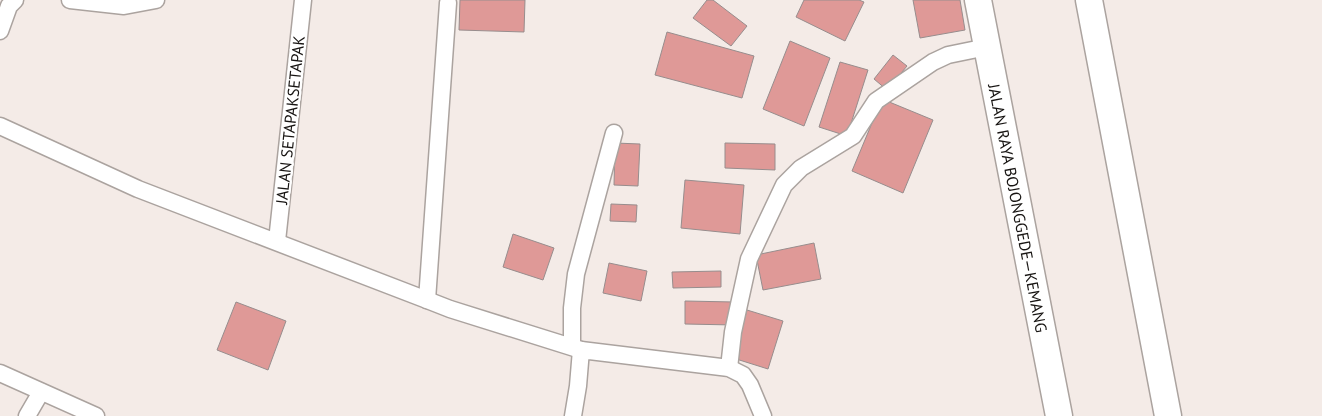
<svg xmlns="http://www.w3.org/2000/svg" width="1322" height="416" viewBox="0 0 1322 416" font-family="'PT Sans',sans-serif">
  <rect width="100%" height="100%" fill="#f4ebe7"/>
  <g fill="#df9997" stroke="#978d8d">
    <path d="M460 0H525L524 32 459 30Z"/>
    <path d="M707 0H713L747 26 731 46 693 18Z"/>
    <path d="M804 0H859L864 2 845 41 796 17Z"/>
    <path d="M913 0H960L965 30 920 38Z"/>
    <path d="M667 32 754 56 742 98 655 75Z"/>
    <path d="M790 41 830 58 804 126 763 109Z"/>
    <path d="M893 55 907 66 887 90 874 79Z"/>
    <path d="M840 62 868 70 847 136 819 127Z"/>
    <path d="M882 99 933 120 903 193 852 171Z"/>
    <path d="M615 143 640 144 638 186 614 185Z"/>
    <path d="M725 143 775 144V170L725 168Z"/>
    <path d="M685 180 744 185 740 234 681 228Z"/>
    <path d="M611 204 637 205 636 222 610 221Z"/>
    <path d="M513 234 554 248 543 280 503 267Z"/>
    <path d="M814 243 821 279 763 290 756 255Z"/>
    <path d="M609 263 647 271 641 301 603 293Z"/>
    <path d="M721 271V287L673 288 672 272Z"/>
    <path d="M685 301 734 302V325L685 324Z"/>
    <path d="M236 302 286 321 268 370 217 350Z"/>
    <path d="M747 310 783 321 768 369 733 358Z"/>
  </g>
  <g fill="none" stroke-linecap="round" stroke-linejoin="round">
    <g stroke="#aba39f" stroke-width="19">
      <g id="minor">
        <path d="M70 0 124 6 156 0"/>
        <path d="M0 31 9 6 15 0"/>
        <path d="M0 126 138 189 427 300 450 309 581 350"/>
        <path d="M277 241 303 0"/>
        <path d="M427 300 448 3"/>
        <path d="M572 346V308L576 274 614 133"/>
        <path d="M729 368 733 332 749 259 784 185 801 168 853 136 876 101 933 62 948 55 987 47"/>
        <path d="M0 373 96 416"/>
        <path d="M27 416 41 392"/>
        <path d="M573 416 578 386 581 350 729 368 743 375 750 385 763 416"/>
      </g>
    </g>
    <g stroke="#aba39f" stroke-width="29">
      <g id="trunk">
        <path d="M978 0 1059 416"/>
        <path d="M1089 0 1168 416"/>
      </g>
    </g>
    <use href="#minor" stroke="#fff" stroke-width="16"/>
    <use href="#trunk" stroke="#fff" stroke-width="26"/>
  </g>
  <g text-anchor="middle" dominant-baseline="central" stroke-width="4.5" stroke-linejoin="round" paint-order="stroke">
    <g font-size="16" fill="#171412" stroke="#fff">
      <text transform="translate(290 120) rotate(-84)">JALAN SETAPAKSETAPAK</text>
      <text transform="translate(1018 208) rotate(79)">JALAN RAYA BOJONGGEDE—KEMANG</text>
    </g>
  </g>
</svg>
